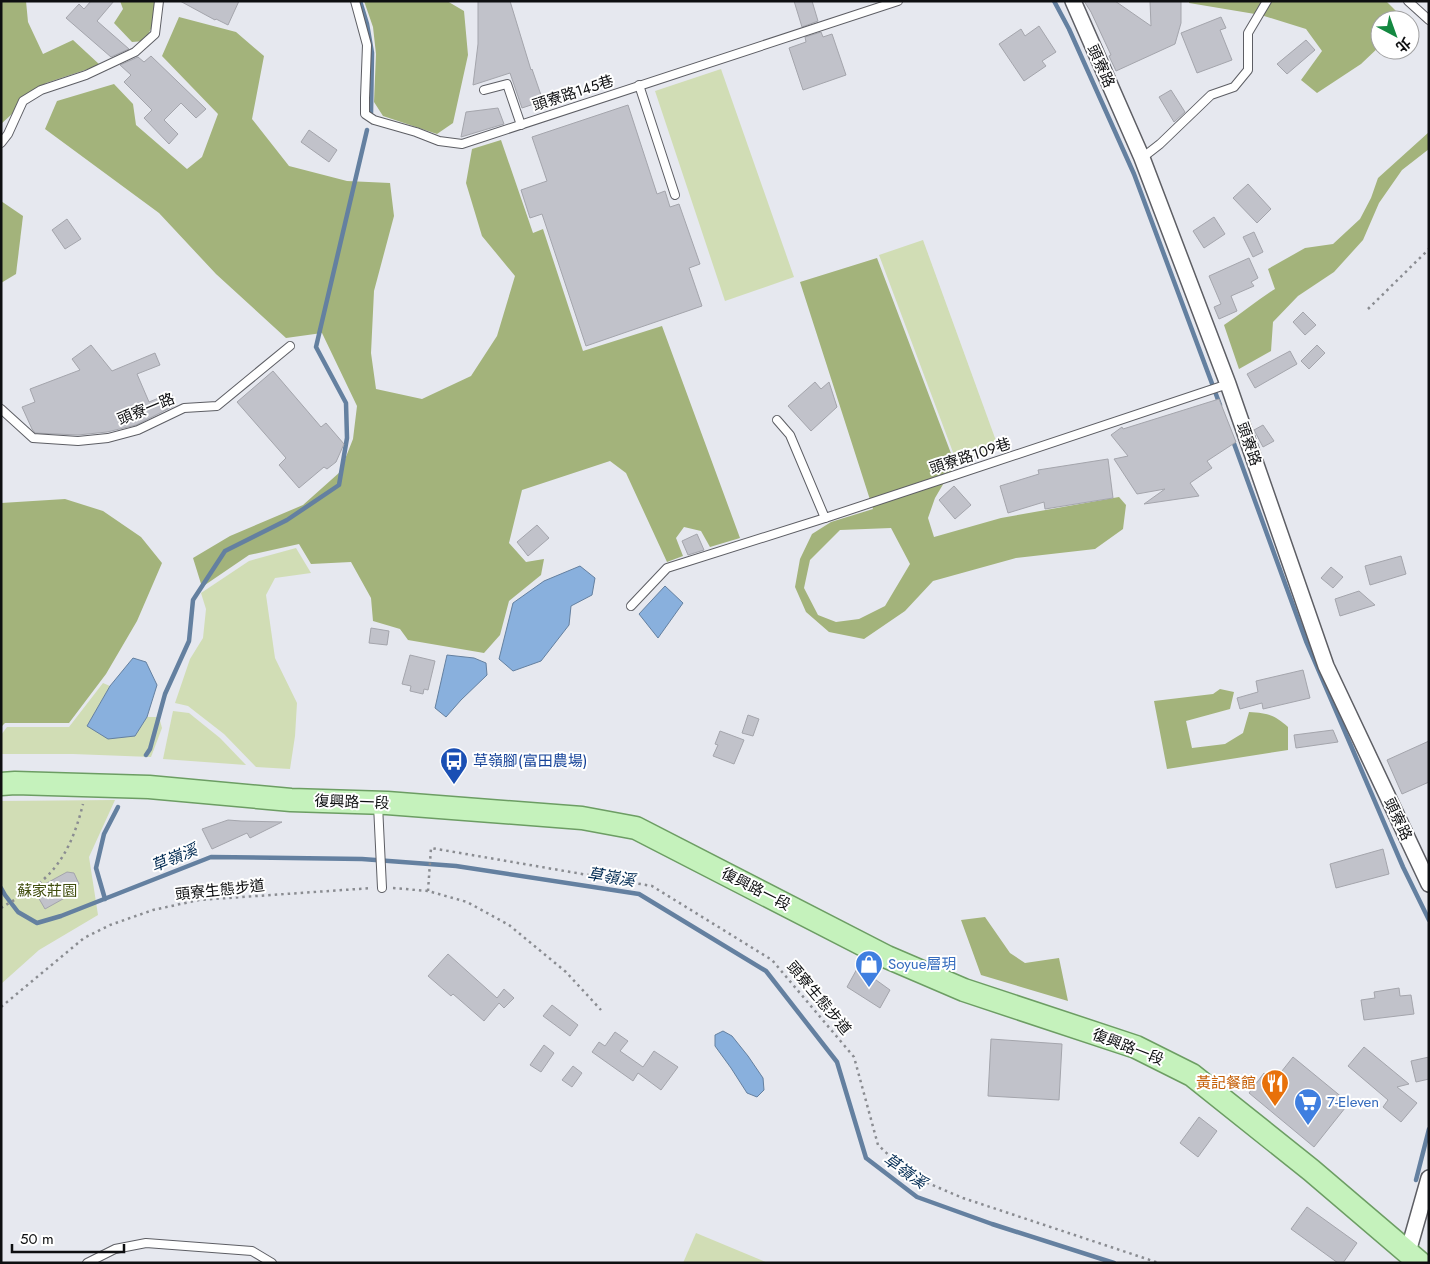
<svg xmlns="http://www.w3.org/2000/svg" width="1430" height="1264" viewBox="0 0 1430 1264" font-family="Jost,'Noto Sans TC',sans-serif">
  <rect width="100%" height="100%" fill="#e6e8ef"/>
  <g fill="#d1ddb5">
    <path d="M721 69 794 277 725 301 655 91Z"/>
    <path d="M923 240 999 449 957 463 879 255Z"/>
    <path d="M296 548 311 573 275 578 266 595 275 658 297 703 295 736 290 769 256 767 224 734 188 706 175 703 190 659 203 638 206 609 201 593 249 561Z"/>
    <path d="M103 683 110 686 87 726 135 736 147 717H159L162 728 151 757 73 754H1V735L7 727H69Z"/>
    <path d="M173 711 189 713 220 738 246 765 163 759Z"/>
    <path d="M115 800 89 857 98 915 39 950 1 984V801Z"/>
    <path d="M696 1233 768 1263H683Z"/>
  </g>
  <g fill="#a3b37b" fill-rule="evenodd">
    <path d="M1 1H26L28 22 43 54 73 40 100 65 46 83 1 124Z"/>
    <path d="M120 1H162V6L145 41 132 42 114 23 123 9Z"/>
    <path d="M364 1H447L464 11 468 55 453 123 437 134 383 116 374 102 376 54 373 27Z"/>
    <path d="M1189 1H1386L1405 20H1380V46L1361 64 1317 93 1301 80 1322 51 1306 29 1261 15 1189 3Z"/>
    <path d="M179 17 236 32 264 56 252 119 289 166 347 181 390 183 394 216 374 291 371 353 376 389 422 399 471 376 497 336 515 276 482 236 466 183 472 149 501 140 533 233 543 229 583 351 662 326 740 538 710 547 701 531 684 527 676 538 683 556 667 562 626 473 610 461 522 490 509 543 526 562 544 559 541 575 509 601 500 635 484 653 408 640 400 629 373 621 371 598 351 562 311 564 299 544 249 555 202 587 193 558 230 536 303 505 340 472 353 439 357 406 322 333 286 338 216 274 159 213 45 129 57 101 114 84 133 104 136 125 187 169 202 157 218 114 162 56Z"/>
    <path d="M1429 132V149L1402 170 1379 203 1363 240 1334 272 1298 296 1273 322 1271 351 1239 369 1224 325C1241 314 1257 300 1275 289L1268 269 1305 248 1333 244 1360 219 1371 198 1378 178Z"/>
    <path d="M1 201 23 216 16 274 1 283Z"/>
    <path d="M877 258 955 464 935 498 928 518 934 537 1001 518 1119 497 1126 505 1123 529 1095 549 1016 558 933 581 905 611 864 639 829 632 806 612 795 587 800 559 812 534 831 522 873 509 800 282ZM891 528 910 564 885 606 859 619 836 622 818 615 804 588 810 560 840 530Z"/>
    <path d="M65 499 103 511 141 537 162 563 137 621 106 674 69 723H5L1 727V503Z"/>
    <path d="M1220 689 1234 692 1230 709 1186 721 1192 748 1225 744 1243 733 1249 712C1267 713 1275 715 1288 727V750L1167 769 1154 701 1213 694Z"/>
    <path d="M985 917 1010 953 1025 963 1059 958 1068 1001 981 975 961 920Z"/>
  </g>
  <g fill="#89b0dd" stroke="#6480a0">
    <path d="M580 566 595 578 592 595 571 606 569 625 541 661 513 671 499 659 513 603 544 581Z"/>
    <path d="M665 586 683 603 658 638 639 614Z"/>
    <path d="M447 655 474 658 486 663 487 675 461 700 446 717 435 708Z"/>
    <path d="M133 658 146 662 157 685 147 717 135 736 108 739 87 726 110 686Z"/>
    <path d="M723 1031 732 1036 748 1056 763 1078 764 1090 757 1097 747 1093 731 1068 715 1046V1035Z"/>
  </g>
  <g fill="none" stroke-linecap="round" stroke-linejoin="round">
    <g stroke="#6480a0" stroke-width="4.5">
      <path d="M360 1 367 24 372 53 371 113"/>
      <path d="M1054 1 1069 29 1134 174 1220 405"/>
      <path d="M1232 438 1306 641 1403 867 1429 920"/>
      <path d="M146 755 150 749 165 694 189 641 193 600 225 551 287 520 339 485 347 438 346 403 316 347 367 130"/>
      <path d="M1 888 5 895 18 912 37 923 61 916 211 857 362 859 456 866 639 894 766 971 837 1062 866 1158 917 1197 992 1224 1114 1263"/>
      <path d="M105 899 96 868 104 834 118 807"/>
      <path d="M1416 1180 1429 1129"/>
    </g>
  </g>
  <g fill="#c1c2ca" stroke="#a4a5ac">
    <path d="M91 1H114L97 21 129 49 111 57 66 18 79 4 84 9Z"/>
    <path d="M180 1H239L228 25 216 19 215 20Z"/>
    <path d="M478 1H510L531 70 532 69 543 101 522 108 510 73 473 85 478 44Z"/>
    <path d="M794 1H812L818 21 802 27Z"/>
    <path d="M1084 1H1115L1151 26 1150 1H1181V23L1175 44 1116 71 1109 56 1111 55 1091 12Z"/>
    <path d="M1221 17 1226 28 1220 30 1232 60 1197 73 1181 33Z"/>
    <path d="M1039 26 1056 52 1042 61 1046 66 1024 81 999 44 1021 29 1025 36Z"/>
    <path d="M821 32 823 37 832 34 846 75 803 90 789 48 806 42 805 37Z"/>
    <path d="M1306 40 1315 50 1287 74 1277 64Z"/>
    <path d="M151 56 206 109 196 118 181 103 164 120 178 134 169 144 144 118 152 110 124 82 131 75 120 65 138 57 144 62Z"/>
    <path d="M1171 90 1185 112 1174 122 1159 97Z"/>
    <path d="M628 105 657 194 665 191 670 207 679 204 700 264 689 268 702 306 586 346 542 214 530 218 521 190 547 181 532 137Z"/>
    <path d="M498 108 504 124 461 137 466 112Z"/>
    <path d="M309 130 337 150 329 162 301 142Z"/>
    <path d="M1248 184 1271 209 1257 223 1233 198Z"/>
    <path d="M1214 217 1225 234 1204 248 1193 231Z"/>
    <path d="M67 219 81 239 65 249 52 230Z"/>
    <path d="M1254 232 1263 252 1253 257 1243 237Z"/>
    <path d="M1249 258 1258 278 1251 282 1254 286 1231 296 1237 311 1219 319 1214 307 1221 304 1209 276Z"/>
    <path d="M1303 312 1316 325 1305 335 1293 322Z"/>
    <path d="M91 345 112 371 155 353 160 365 137 374 149 402 171 393 176 405 136 425 107 432 78 435 35 433 32 429 22 407 35 402 30 389 80 370 72 359Z"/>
    <path d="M1317 345 1325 353 1309 369 1301 361Z"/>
    <path d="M1290 351 1297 364 1255 388 1247 374Z"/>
    <path d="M273 371 321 427 326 423 344 444 336 462 327 469 324 467 299 488 279 465 286 458 237 402Z"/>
    <path d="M815 382 821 389 829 382 837 407 811 431 788 406Z"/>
    <path d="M1219 399 1236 442 1207 461 1212 468 1190 483 1199 496 1144 504 1165 489 1137 494 1114 459 1128 456 1111 435 1122 427 1123 429Z"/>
    <path d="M1263 425 1274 441 1263 447 1254 430Z"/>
    <path d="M1108 459 1113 498 1045 509 1044 502 1008 513 1000 486 1039 474 1038 470Z"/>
    <path d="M954 486 971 505 955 519 939 500Z"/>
    <path d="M537 525 549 538 528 556 517 542Z"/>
    <path d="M697 534 704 550 688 555 682 541Z"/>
    <path d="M1401 556 1406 574 1370 585 1365 566Z"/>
    <path d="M1331 567 1343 577 1333 588 1321 578Z"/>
    <path d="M1359 591 1375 605 1340 616 1335 599Z"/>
    <path d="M371 628 389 631 387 645 369 643Z"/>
    <path d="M410 655 435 661 428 690 424 689 423 694 410 691 411 686 402 684Z"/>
    <path d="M1303 670 1310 698 1263 709 1262 703 1240 709 1237 698 1258 692 1256 681Z"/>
    <path d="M748 715 759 719 753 736 742 733Z"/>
    <path d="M1333 730 1338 742 1296 748 1294 735Z"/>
    <path d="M720 731 744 740 734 764 713 756 718 745 715 744Z"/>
    <path d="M1429 741V782L1402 794 1387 760Z"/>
    <path d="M228 820 241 821 282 822 250 838 247 833 212 849 202 829Z"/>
    <path d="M1383 849 1389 874 1336 888 1330 864Z"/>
    <path d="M67 872 74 873 79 884 67 891 70 895 45 909 34 890Z"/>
    <path d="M448 954 497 998 504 989 514 998 504 1008 499 1003 484 1021 453 994 451 996 428 976Z"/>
    <path d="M858 967 890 990 880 1008 847 987Z"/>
    <path d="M1399 988 1400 996 1411 995 1414 1014 1364 1020 1361 1000 1375 998 1374 992Z"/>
    <path d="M552 1005 578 1025 570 1036 543 1016Z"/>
    <path d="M615 1032 628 1041 620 1051 643 1067 654 1051 678 1067 661 1090 638 1073 633 1081 592 1052 599 1042 605 1046Z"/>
    <path d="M991 1039 1062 1044 1059 1100 988 1096Z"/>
    <path d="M544 1045 554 1053 541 1072 530 1065Z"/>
    <path d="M1364 1047 1409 1084 1397 1087 1417 1103 1401 1122 1383 1107 1388 1100 1348 1066Z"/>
    <path d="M1293 1057 1349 1103 1314 1147 1249 1093 1264 1073 1274 1081Z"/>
    <path d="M1429 1057V1079L1416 1082 1411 1061Z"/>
    <path d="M573 1066 582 1073 572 1087 562 1080Z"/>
    <path d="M1199 1117 1217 1131 1198 1157 1180 1143Z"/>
    <path d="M1307 1207 1357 1243 1343 1263H1338L1291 1229Z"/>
  </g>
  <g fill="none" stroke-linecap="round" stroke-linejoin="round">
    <g stroke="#5d5e64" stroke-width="10">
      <g id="service">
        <path d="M355 1 367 45 365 98V114L374 120 416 132 439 141 462 144 898 1"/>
        <path d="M1408 1 1429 20"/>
        <path d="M639 85 675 195"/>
        <path d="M484 90 507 84 521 125"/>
        <path d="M1 143 8 134 23 101 41 90 86 75 135 52 155 34 159 1"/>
        <path d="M1142 158 1160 144 1211 95 1234 87 1248 70V33L1267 1"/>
        <path d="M1 409 33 438 78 441 108 438 138 430 184 408 217 406 290 346"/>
        <path d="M777 420 790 435 825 518 952 476 1228 384"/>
        <path d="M631 606 667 568 825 518"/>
        <path d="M378 805 382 888"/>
        <path d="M87 1263 115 1249 146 1243 252 1251 272 1263"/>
      </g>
    </g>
    <g stroke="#5d5e64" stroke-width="18">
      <g id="minor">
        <path d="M1073 1 1142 158 1228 384 1326 666 1429 884"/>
        <path d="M1408 1252 1429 1178"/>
      </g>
    </g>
    <g stroke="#6c9d63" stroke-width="25">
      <path id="primary" d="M1 784 15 783 149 787 291 800 387 803 582 818 636 828 887 957 964 990 1136 1047 1192 1075 1311 1170 1420 1263"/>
    </g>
    <g stroke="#8a8c91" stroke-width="2.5" stroke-dasharray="2.5 4" stroke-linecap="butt">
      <path d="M1368 309 1429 249"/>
      <path d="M393 888 428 891 467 902 509 925 566 972 601 1010"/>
      <path d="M428 891 431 848 652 886 772 960 854 1057 878 1145 911 1176 963 1198 1159 1263"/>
      <path d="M1 908C15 899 32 891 44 879 66 859 76 832 83 804"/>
      <path d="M1 1007 84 938 110 925 153 910 199 900 372 888"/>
    </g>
    <use href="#service" stroke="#fff" stroke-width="8"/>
    <use href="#minor" stroke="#fff" stroke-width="15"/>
    <use href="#primary" stroke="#c5f2bc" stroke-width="22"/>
  </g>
  <defs>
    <g id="bus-pin" transform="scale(1.4375)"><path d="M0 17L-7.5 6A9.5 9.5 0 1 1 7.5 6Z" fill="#1a4fb4" stroke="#fff"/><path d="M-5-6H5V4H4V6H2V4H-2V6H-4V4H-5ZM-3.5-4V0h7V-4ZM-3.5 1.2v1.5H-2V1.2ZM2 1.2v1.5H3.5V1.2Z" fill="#fff"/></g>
    <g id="shop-pin" transform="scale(1.4375)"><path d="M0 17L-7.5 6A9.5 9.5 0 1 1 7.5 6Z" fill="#3f7fe0" stroke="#fff"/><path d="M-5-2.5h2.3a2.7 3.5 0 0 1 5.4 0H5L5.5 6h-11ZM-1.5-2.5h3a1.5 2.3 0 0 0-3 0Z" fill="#fff"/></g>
    <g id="restaurant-pin" transform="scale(1.4375)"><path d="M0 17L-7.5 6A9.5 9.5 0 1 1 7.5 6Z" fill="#e8710a" stroke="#fff"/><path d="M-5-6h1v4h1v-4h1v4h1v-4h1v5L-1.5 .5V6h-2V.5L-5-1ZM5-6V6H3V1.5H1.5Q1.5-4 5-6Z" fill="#fff"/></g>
    <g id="supermarket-pin" transform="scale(1.4375)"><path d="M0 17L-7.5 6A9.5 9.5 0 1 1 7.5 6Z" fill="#3f7fe0" stroke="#fff"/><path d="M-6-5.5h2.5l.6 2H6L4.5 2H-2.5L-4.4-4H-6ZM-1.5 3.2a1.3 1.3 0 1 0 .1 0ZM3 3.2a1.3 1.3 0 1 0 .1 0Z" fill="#fff"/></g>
  </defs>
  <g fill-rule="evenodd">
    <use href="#bus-pin" x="454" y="761"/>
    <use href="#shop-pin" x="869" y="964"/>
    <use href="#restaurant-pin" x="1275" y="1083"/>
    <use href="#supermarket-pin" x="1308" y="1102"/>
  </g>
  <g text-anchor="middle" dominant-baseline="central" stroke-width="4" stroke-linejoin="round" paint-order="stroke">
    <g font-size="15" fill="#0e0f11" stroke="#fff">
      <text transform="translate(1101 66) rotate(66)">頭寮路</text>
      <text transform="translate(573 93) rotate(-18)">頭寮路145巷</text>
      <text transform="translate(146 409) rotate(-22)">頭寮一路</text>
      <text transform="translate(1249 444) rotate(71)">頭寮路</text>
      <text transform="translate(970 456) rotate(-18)">頭寮路109巷</text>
      <text transform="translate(352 802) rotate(2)">復興路一段</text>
      <text transform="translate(1398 819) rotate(65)">頭寮路</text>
      <text transform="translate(756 889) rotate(27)">復興路一段</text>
      <text transform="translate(220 890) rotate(-6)">頭寮生態步道</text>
      <text transform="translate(819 998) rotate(50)">頭寮生態步道</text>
      <text transform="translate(1128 1047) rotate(21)">復興路一段</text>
    </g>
    <g font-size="15" fill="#164399" stroke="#fff" text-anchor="start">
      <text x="473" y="761">草嶺腳(富田農場)</text>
    </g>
    <g font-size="15" fill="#414e0f" stroke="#fff">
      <text x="47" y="891">蘇家莊園</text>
    </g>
    <g font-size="15" fill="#366cbe" stroke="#fff" text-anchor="start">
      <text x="888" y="964">Soyue層玥</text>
      <text x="1327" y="1102">7-Eleven</text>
    </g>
    <g font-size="15" fill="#c56008" stroke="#fff" text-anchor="end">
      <text x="1256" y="1083">黃記餐館</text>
    </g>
    <g font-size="16" font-style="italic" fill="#002a52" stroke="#fff">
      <text transform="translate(174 858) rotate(-22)">草嶺溪</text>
      <text transform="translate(611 877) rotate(9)">草嶺溪</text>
      <text transform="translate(905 1171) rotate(35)">草嶺溪</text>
    </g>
  </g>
  <rect width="1430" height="1264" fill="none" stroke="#0e0f11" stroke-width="5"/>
  <g transform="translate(1395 35) rotate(139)"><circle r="24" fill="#ffffff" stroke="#9f9fa0"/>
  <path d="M0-4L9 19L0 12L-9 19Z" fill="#148841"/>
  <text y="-8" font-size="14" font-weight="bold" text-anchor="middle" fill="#0e0f11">北</text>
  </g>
  <path d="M12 1244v8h112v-8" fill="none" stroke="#0e0f11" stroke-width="2.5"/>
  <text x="20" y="1244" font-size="15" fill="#0e0f11" stroke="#ffffff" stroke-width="4" paint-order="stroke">50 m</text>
</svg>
